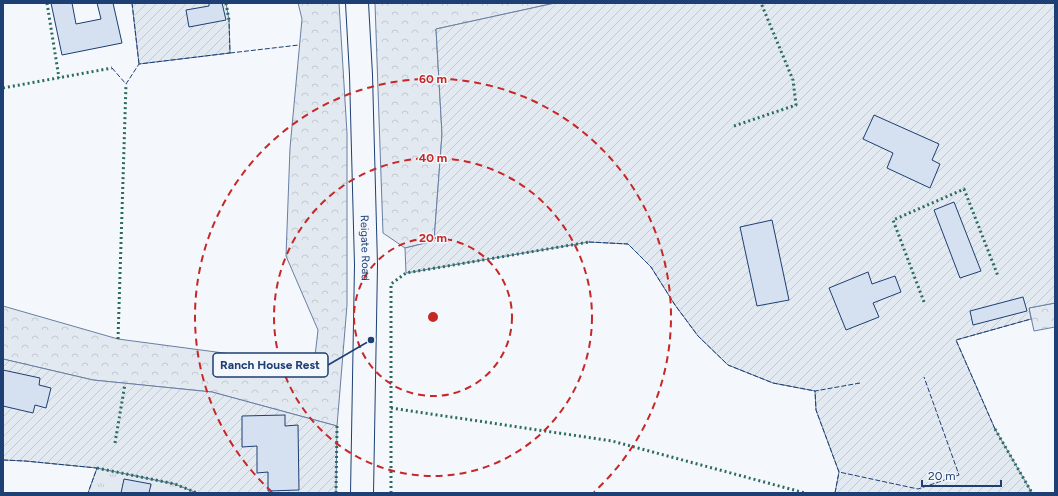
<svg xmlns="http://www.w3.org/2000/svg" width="1058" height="496" viewBox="0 0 1058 496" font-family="Figtree,sans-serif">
  <defs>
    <pattern id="grass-tufts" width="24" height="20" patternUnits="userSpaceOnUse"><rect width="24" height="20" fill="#e3e9f0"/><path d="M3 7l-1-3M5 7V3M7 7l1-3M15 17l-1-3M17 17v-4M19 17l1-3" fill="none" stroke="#c2c9d1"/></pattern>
    <pattern id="forest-crowns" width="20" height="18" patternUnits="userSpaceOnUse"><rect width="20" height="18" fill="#e3e9f0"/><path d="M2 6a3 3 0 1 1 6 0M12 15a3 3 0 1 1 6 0" fill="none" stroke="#c2c9d1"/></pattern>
    <pattern id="garden-furrows" width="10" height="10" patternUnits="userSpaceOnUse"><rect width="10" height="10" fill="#e3e9f0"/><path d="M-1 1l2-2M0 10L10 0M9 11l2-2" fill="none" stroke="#c2c9d1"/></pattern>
  </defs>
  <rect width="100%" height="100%" fill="#f4f7fb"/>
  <path fill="url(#grass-tufts)" stroke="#687fa3" d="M97 468 175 484 197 493H88Z"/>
  <g fill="url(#forest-crowns)" stroke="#687fa3">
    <path d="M298 3H339L347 133V305L337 426 212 392 93 380 3 359V306L118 339 314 365 318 330 286 256 290 148 302 19Z"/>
    <path d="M375 3H555L436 29 442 134 434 241 405 248 383 233Z"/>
    <path d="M1055 303V327L1034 331 1029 308Z"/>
  </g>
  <g fill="url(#garden-furrows)" stroke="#687fa3">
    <path d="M132 3H226L229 20 230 53 139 64Z"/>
    <path d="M555 3H1055V303L1029 308 1031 319 956 340 995 429 1032 493H835L839 472 816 410 815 391 773 383 728 365 698 336 675 305 651 267 628 244 589 242 406 273 405 248 434 241 442 134 436 29Z"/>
    <path d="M3 359 93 380 212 392 337 426 336 493H197L175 484 97 468 25 461 3 460Z"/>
  </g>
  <g fill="#d5e0f0" stroke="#1d3f73">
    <path d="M51 3H72L76 24 101 19 97 3H113L122 43 62 55Z"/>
    <path d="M209 3H222L226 20 189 27 186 10 209 6Z"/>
    <path d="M874 115 939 144 932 160 940 164 930 188 887 168 893 153 863 139Z"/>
    <path d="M954 202 981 271 960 278 934 210Z"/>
    <path d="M772 220 789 300 757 306 740 227Z"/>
    <path d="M868 272 872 284 895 276 901 292 873 303 879 317 846 330 829 288Z"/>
    <path d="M1023 297 1027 311 973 325 970 311Z"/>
    <path d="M3 370 40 378 39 385 51 388 46 408 35 405 33 413 3 406Z"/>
    <path d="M285 415V426L298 425 299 490 268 491V472L257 473V446L242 447V416Z"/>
    <path d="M124 479 151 484 149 493H121Z"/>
  </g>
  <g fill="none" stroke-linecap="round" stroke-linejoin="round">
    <g stroke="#1d3f73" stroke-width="24">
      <g id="primary">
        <path id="s1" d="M357 3 361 75 366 265 362 493"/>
      </g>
    </g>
    <use href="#primary" stroke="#f4f7fb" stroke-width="22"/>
    <g stroke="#2c6c60" stroke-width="3" stroke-dasharray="2 3" stroke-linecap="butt">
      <path d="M47 3 59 78"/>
      <path d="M226 3 229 20"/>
      <path d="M3 88 112 68"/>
      <path d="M734 126 796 105 793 80 761 3"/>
      <path d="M924 302 893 220 964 189 998 276"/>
      <path d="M118 339 126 84"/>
      <path d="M391 408 612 441 805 493"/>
      <path d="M995 429 1032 493"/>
      <path d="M115 443 125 384"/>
      <path d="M97 468 175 484 197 493"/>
      <path d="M336 493 337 426"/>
      <path d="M391 493V284L406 273 589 242"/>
    </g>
    <g stroke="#1d3f73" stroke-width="1" stroke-dasharray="5 2" stroke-linecap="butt">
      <path d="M132 3 139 64"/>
      <path d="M230 53 299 45"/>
      <path d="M112 68 126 84 139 64 230 53 229 20"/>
      <path d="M589 242 628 244 651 267 675 305 698 336 728 365 773 383 815 391"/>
      <path d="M860 383 815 391 816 410 839 472 918 489 959 475 924 377"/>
      <path d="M995 429 956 340 1031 319"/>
      <path d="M3 460 25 461 97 468 88 493"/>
      <path d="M835 493 839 472"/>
    </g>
  </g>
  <g fill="none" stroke="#c62828" stroke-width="2" stroke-dasharray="7 5">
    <circle cx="433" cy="317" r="79"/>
    <circle cx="433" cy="317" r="159"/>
    <path d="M272 492A238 238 0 1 1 594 492"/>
  </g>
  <g text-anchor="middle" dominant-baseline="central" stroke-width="3" stroke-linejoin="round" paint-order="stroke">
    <g font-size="11" fill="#1d3f73" stroke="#f4f7fb">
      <text stroke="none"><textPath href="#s1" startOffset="245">Reigate Road</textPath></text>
    </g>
  </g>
  <circle cx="433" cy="317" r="6" fill="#c62828" stroke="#f4f7fb" stroke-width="2"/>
  <g font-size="12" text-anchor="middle" font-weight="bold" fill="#c62828" stroke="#f4f7fb" stroke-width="3" stroke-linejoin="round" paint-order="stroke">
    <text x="433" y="83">60 m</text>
    <text x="433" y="162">40 m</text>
    <text x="433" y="242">20 m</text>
  </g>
  <path fill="none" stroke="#1d3f73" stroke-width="1.5" d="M371 340L328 365"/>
  <circle fill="#1d3f73" stroke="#f4f7fb" stroke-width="1.5" cx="371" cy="340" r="4"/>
  <rect fill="#f4f7fb" stroke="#1d3f73" stroke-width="1.5" x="213" y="353" width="115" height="24" rx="4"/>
  <g font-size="12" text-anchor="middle" font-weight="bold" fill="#1d3f73">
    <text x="270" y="369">Ranch House Rest</text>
  </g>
  <rect width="1058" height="496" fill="none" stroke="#1d3f73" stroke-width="8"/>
  <path d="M922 480v6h79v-6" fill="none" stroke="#1d3f73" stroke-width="2"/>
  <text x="928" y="480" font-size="12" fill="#1d3f73" stroke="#f4f7fb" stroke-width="3" paint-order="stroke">20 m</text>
</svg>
